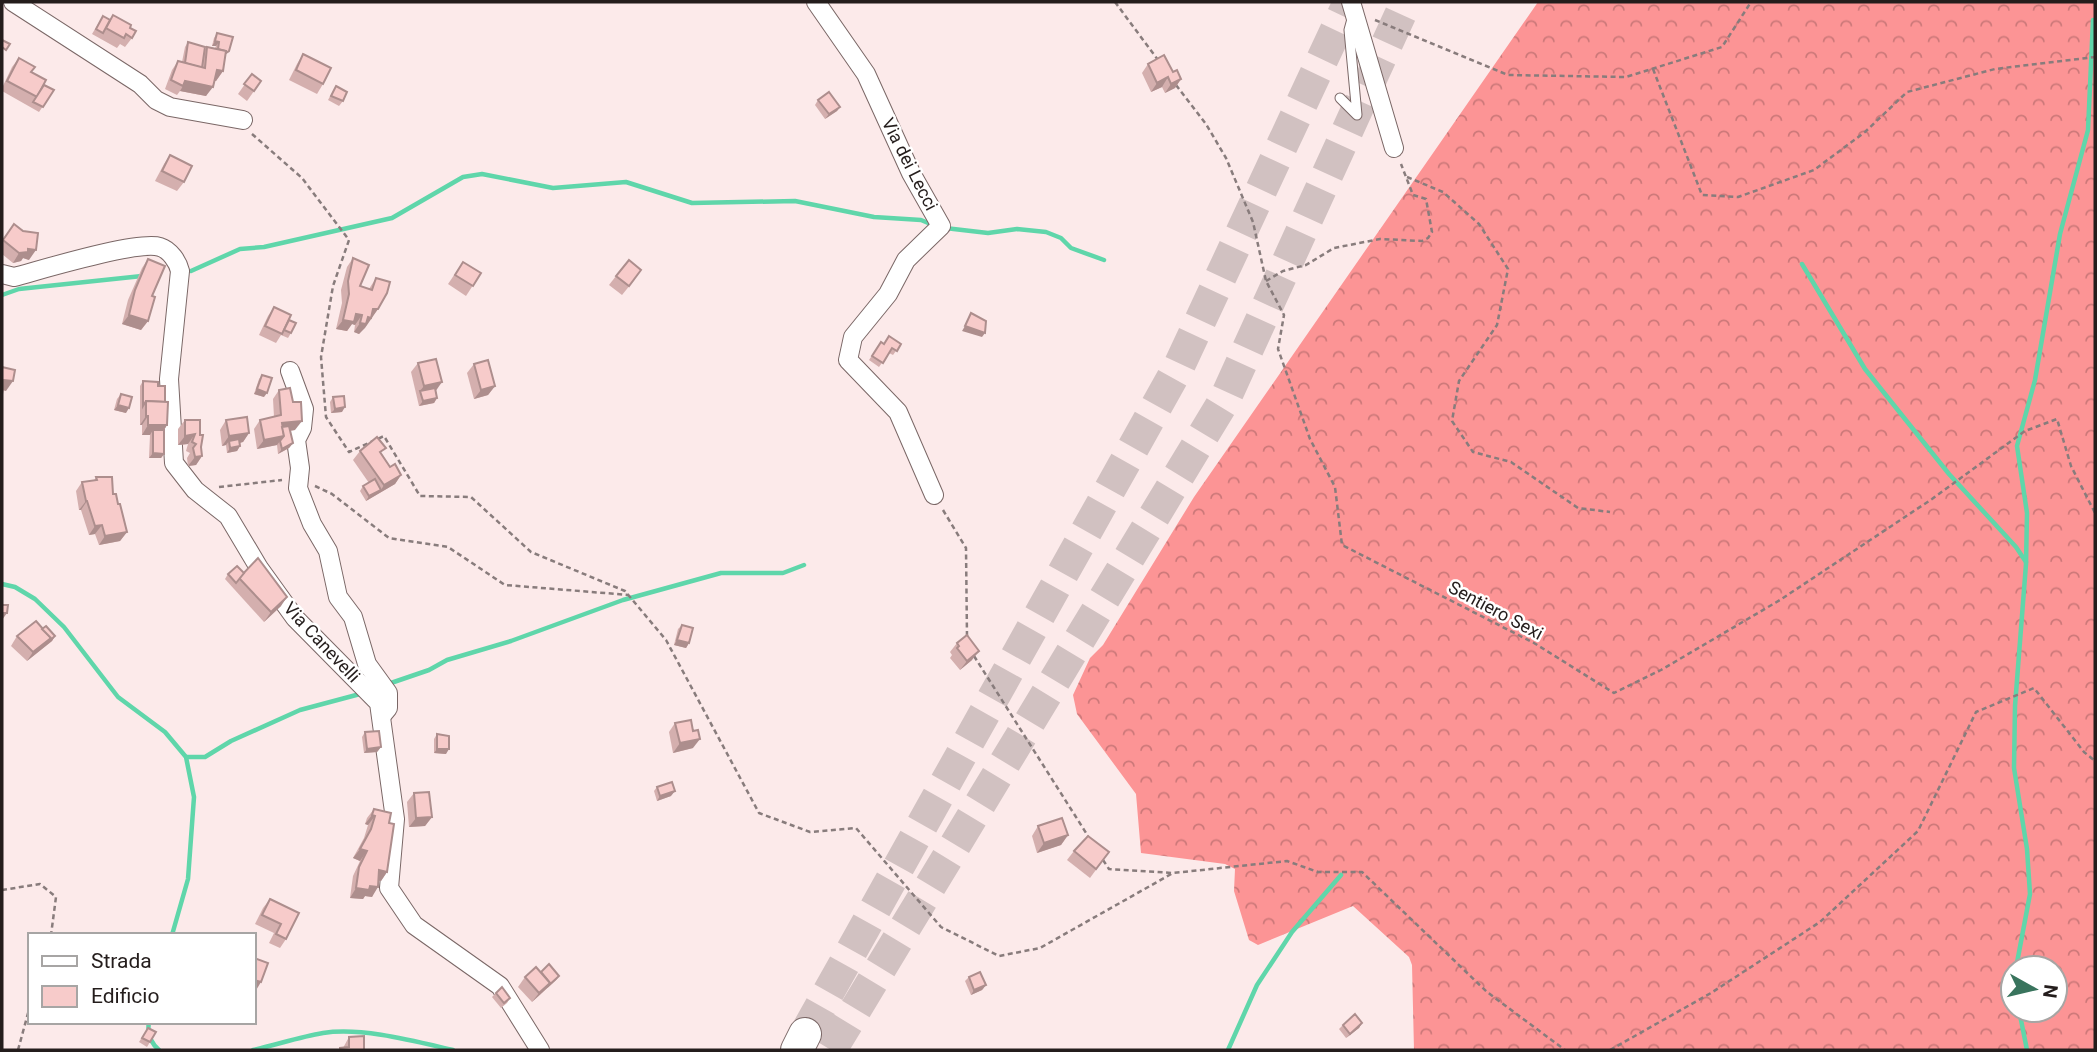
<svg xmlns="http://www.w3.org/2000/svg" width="2097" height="1052" viewBox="0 0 2097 1052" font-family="Roboto,sans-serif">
  <defs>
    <pattern id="forest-crowns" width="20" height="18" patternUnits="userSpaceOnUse" patternTransform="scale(1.75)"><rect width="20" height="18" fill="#fc9495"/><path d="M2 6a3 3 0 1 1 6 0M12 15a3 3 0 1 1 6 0" fill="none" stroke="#cc7879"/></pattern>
  </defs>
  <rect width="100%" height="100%" fill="#fceaea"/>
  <path fill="url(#forest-crowns)" fill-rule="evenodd" d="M1538 2H2095V1050H1414L1412 965 1409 957 1353 906 1258 945 1249 940 1234 891 1235 869 1225 864 1141 853 1136 794 1077 714 1073 695 1090 658 1103 645 1194 497ZM2013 968H2055V1010H2013Z"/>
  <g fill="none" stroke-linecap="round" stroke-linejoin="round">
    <g stroke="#5fd6aa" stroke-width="4.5">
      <path d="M945 228 988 233 1017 229 1046 232 1061 238 1071 248 1104 260"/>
      <path d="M1802 264 1865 369 1949 474 2016 547 2026 562"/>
      <path d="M191 271 240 249 264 247 392 218 463 177 482 174 553 188 626 182 692 203 795 201 874 217 921 220 933 225"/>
      <path d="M2 295 19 289 142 276"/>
      <path d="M2 584 15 587 35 599 64 627 118 697 165 732 186 757 194 797 188 879 172 935"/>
      <path d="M388 684 429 670 447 660 511 641 623 600 721 573H783L804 565"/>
      <path d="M186 757H205L231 741 300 710 360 694"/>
      <path d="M2016 968 2030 894 2027 849 2014 768 2015 706 2026 564 2027 513 2017 446 2035 380 2060 234 2088 130 2093 20"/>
      <path d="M2019 1010 2027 1050"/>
      <path d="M149 1022C147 1033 151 1043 159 1050"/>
      <path d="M253 1050C276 1045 299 1037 323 1033 362 1027 414 1041 453 1050"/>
      <path d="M1228 1050 1257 985 1292 932 1341 875"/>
    </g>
    <g stroke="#d1c1c1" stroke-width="32" stroke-dasharray="32 16" stroke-linecap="butt">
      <path d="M805 1034 1180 364 1349 2"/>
      <path d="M831 1050 1225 399 1406 2"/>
    </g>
    <g stroke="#7a6766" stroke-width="11">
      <path id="service" d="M1340 98 1357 115 1349 30 1352 19"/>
    </g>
    <g stroke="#7a6766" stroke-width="20">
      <g id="minor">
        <path d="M13 2 140 84 156 100 170 107 243 120"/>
        <path d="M816 2 866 74 911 173 941 226 906 260 888 294 853 337 848 360 898 412 934 495"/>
        <path d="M1351 2 1394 148"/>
        <path d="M2 274 14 277C41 270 138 240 160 247 170 250 178 262 180 271L169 379 174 463 195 490 228 516 259 568 295 618 379 703 395 819 389 888 414 925 500 986 540 1050"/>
        <path d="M290 371 304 409 302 428 296 440 300 468 298 488 312 524 328 551 338 597 353 617 367 664 388 693V708L383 714"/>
      </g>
    </g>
    <g stroke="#7a6766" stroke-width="34">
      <path id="motorway" d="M797 1050 805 1034"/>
    </g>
    <g stroke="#887c7c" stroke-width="2.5" stroke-dasharray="5 3.5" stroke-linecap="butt">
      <path d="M1115 2 1158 60"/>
      <path d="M1375 20 1508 75 1626 77 1722 47 1751 2"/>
      <path d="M1653 69 1702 195 1738 197 1814 170 1865 132 1907 92 1995 69 2095 57"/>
      <path d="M1176 85 1206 124 1226 158 1253 222 1266 281 1284 315 1278 349 1310 439 1335 487 1342 545 1534 643 1614 693 1661 670 1780 600 1932 499 2025 431 2057 419 2071 466 2095 513"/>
      <path d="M252 134 302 178 349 240 333 286 321 357 326 417 349 452 384 436 420 496 471 497 531 552 625 591 666 640 759 813 810 832 856 828 941 927 999 956 1040 948 1173 873"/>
      <path d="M1407 177 1443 192 1479 224 1508 269 1497 325 1459 381 1452 421 1473 452 1511 462 1578 508 1610 512"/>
      <path d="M1266 281 1283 271 1306 265 1334 248 1380 239 1422 241 1428 238 1432 232 1426 199 1413 195 1401 164"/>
      <path d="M315 486 332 494 389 538 448 547 505 585 629 595"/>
      <path d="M219 487 282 480"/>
      <path d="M943 510 966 548 967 637"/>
      <path d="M974 656 1088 836"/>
      <path d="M1103 860 1109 869 1173 873 1287 861 1318 872H1362L1487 992 1565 1050"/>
      <path d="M2 890 40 884 56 897 51 935"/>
      <path d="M18 1050 30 1006"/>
      <path d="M1610 1050 1711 993 1820 922 1918 831 1976 712 2034 688 2084 752 2095 761"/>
    </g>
    <use href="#service" stroke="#fff" stroke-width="9"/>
    <use href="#minor" stroke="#fff" stroke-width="18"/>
    <use href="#motorway" stroke="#fff" stroke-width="32"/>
  </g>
  <g fill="#d4afae">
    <path d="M113 15 130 28 132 38 125 47 120 44 117 48 92 34 103 16 110 20Z"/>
    <path d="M217 33 229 51 225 55 223 71 216 81 214 80 206 96 180 91 177 95 165 89 172 70 178 61 182 62 185 47 188 42 204 51 207 47 215 48 216 46H212L214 38Z"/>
    <path d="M303 54 323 84 317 94 289 80 297 64Z"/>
    <path d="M19 58 44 85 54 90 39 112 2 91V88L12 67Z"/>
    <path d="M1148 64 1173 72 1181 79 1175 88 1165 93 1162 87 1151 92 1142 73Z"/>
    <path d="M252 74 261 81 247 101 238 94Z"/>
    <path d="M336 86 343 101 339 106 328 100Z"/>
    <path d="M818 100 840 107 837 111 825 119 815 105Z"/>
    <path d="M170 155 184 182 177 191 155 181 164 164Z"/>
    <path d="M14 224 29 260 23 258 21 261 13 263 2 254V241Z"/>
    <path d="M353 258 360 286 369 289 376 278 378 309 359 334 354 332 355 325 352 324 347 331 336 329 342 303 341 290 347 267Z"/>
    <path d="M148 259 152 296 148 321 141 330 122 324 128 300 142 268Z"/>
    <path d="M463 262 481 273 466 296 448 284Z"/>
    <path d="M616 276 635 279 622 295 609 285Z"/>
    <path d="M274 307 289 320 291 333 288 338 281 335 276 343 259 335 268 316Z"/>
    <path d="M881 342 884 344H901L893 355 889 353 879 367 869 360Z"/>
    <path d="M418 363 436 391 437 398 434 403 419 406 411 372Z"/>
    <path d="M474 364 495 386 488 395 474 399 467 373Z"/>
    <path d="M262 375 264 397 254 394 259 379Z"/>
    <path d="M143 381 158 386 165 402 167 425 164 430V454L161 458H149L150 435H142V425H140V386Z"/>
    <path d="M279 390 295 430 290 431 293 443 289 448 278 454 277 445 257 449 254 429 260 420 274 417 273 399Z"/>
    <path d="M121 394 126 413 114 410 117 399Z"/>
    <path d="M333 397 342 412 331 413 330 402Z"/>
    <path d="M185 420 201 447 202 456 196 465 188 466 187 458 190 453 186 451 188 444 178 445V429Z"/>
    <path d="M226 420 249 433 243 442 240 443V446L237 451 227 453 226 445 222 446 220 430Z"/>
    <path d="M360 451 382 454 390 467 401 475 395 484 366 501 360 491 363 486 369 483 353 460Z"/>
    <path d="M96 477 113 494 118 504 127 532 120 541 99 545 95 534 89 535 81 510H79L76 491 82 482 94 481Z"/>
    <path d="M244 573 281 606 264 622 225 579 228 574Z"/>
    <path d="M682 625 689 643 686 648 674 645 678 629Z"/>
    <path d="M42 629 55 636 52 641 27 661 11 646 17 636Z"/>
    <path d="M957 643 972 660 960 670 950 658 952 655 950 652Z"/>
    <path d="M675 723 693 748 673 753 669 732Z"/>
    <path d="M365 732 381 747 377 752 364 753 362 737Z"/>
    <path d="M437 734 446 754 434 753V739Z"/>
    <path d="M657 787 671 796 657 801 654 791Z"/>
    <path d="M414 793 432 817 425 826 409 827 407 802Z"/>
    <path d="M374 809 389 823 387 872 381 881H378L372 897 365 896 363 899 350 898 353 876 360 861 353 858 364 838 368 825 365 824 367 818Z"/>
    <path d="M1038 826 1068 835 1061 845 1037 853 1032 836Z"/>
    <path d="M1074 851 1109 852 1090 878 1067 860Z"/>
    <path d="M270 899 286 939 280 948 269 943 274 933 255 924 263 908Z"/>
    <path d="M541 972 559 976 556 980 532 1002 518 987 525 977Z"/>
    <path d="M969 977 986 985 982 990 971 995 965 981Z"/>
    <path d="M496 993 510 998 507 1003 501 1008 492 997Z"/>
    <path d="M1362 1023 1359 1028 1346 1038 1339 1029 1343 1025Z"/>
    <path d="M148 1028 156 1032 147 1047 139 1042Z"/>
    <path d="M349 1037 364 1050H338L340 1048H343Z"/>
  </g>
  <g fill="#ad8e8d">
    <path d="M215 41 219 42 216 46H212Z"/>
    <path d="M217 70 223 71 216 81 210 80Z"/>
    <path d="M1168 77 1162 87 1151 92 1157 83Z"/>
    <path d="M1181 79 1175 88 1165 93 1171 84Z"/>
    <path d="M185 81 213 87 206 96 180 91 183 86Z"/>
    <path d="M840 107 837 111 825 119 829 114Z"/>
    <path d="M28 249 36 250 29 260 23 258 21 261 13 263 19 253Z"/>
    <path d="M373 309H378L365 328 359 334 354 332 360 323Z"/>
    <path d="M356 314 362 315 355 325 352 324 347 331 336 329 343 320Z"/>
    <path d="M129 315 148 321 141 330 122 324Z"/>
    <path d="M965 326 985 333 982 337 962 331Z"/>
    <path d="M4 380 13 381 6 391 2 390Z"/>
    <path d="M442 382 435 392 420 391 424 386Z"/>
    <path d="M495 386 488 395 474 399 481 390Z"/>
    <path d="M257 389 267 393 264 397 254 394Z"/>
    <path d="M437 398 434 403 419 406 423 401Z"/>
    <path d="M118 405 129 408 126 413 114 410Z"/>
    <path d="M345 407 342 412 331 413 335 409Z"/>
    <path d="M146 416H148L142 425H140Z"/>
    <path d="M302 421 295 430 279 432 282 423Z"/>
    <path d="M148 425H167L161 435 153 430 150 435H142Z"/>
    <path d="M249 433 243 442 229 445V441L226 445 222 446 229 436Z"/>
    <path d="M195 434 188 444 178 445 185 436Z"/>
    <path d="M284 436 277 445 257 449 264 440Z"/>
    <path d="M293 443 289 448 278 454 282 449Z"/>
    <path d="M240 446 237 451 227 453 230 448Z"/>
    <path d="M153 453 164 454 161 458H149Z"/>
    <path d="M202 456 196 465 188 466 195 457Z"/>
    <path d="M401 475 395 484 366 501 369 496 381 490 384 485Z"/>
    <path d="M86 501H87L81 510H79Z"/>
    <path d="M102 525 95 534 89 535 95 526Z"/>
    <path d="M127 532 120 541 99 545 105 536Z"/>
    <path d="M287 597 281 606 264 622 271 612Z"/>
    <path d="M2 613H7L2 620Z"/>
    <path d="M55 636 52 641 27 661 33 652 51 638Z"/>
    <path d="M677 640 689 643 686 648 674 645Z"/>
    <path d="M979 651 972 660 960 670 967 661Z"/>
    <path d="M700 739 693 748 673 753 680 743Z"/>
    <path d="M381 747 377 752 364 753 367 749Z"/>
    <path d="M437 749H449L446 754 434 753Z"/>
    <path d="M675 791 671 796 657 801 660 796Z"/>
    <path d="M372 815 375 816 368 825 365 824Z"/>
    <path d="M432 817 425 826 409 827 416 818Z"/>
    <path d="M1068 835 1061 845 1037 853 1044 843Z"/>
    <path d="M360 849 367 851 360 861 353 858Z"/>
    <path d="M379 870 387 872 381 881 372 880Z"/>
    <path d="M370 886 378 887 372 897 365 896 363 899 350 898 356 888Z"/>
    <path d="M559 976 556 980 532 1002 539 993Z"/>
    <path d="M254 980 261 982 255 992 254 991Z"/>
    <path d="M986 985 982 990 971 995 974 990Z"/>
    <path d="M1362 1023 1359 1028 1346 1038 1350 1034Z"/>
  </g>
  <g fill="#f7cbca" stroke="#ad8e8d" stroke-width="2">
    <path d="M113 15 131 25 130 28 136 31 132 38 126 34 124 38 106 28Z"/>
    <path d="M103 16 110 20 103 33 96 29Z"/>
    <path d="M217 33 233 37 229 51 226 53V51L218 49 219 42 215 41Z"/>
    <path d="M2 40 10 44 6 50 2 47Z"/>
    <path d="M188 42 205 47 202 68 185 63Z"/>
    <path d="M207 47 226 51 223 71 217 70 213 87 185 81 183 86 171 80 178 61 205 68Z"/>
    <path d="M303 54 331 68 323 84 296 70Z"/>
    <path d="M1164 55 1173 72 1177 70 1181 79 1171 84 1168 77 1157 83 1148 64Z"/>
    <path d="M19 58 35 67 31 72 46 80 37 97 7 81Z"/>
    <path d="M252 74 261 81 254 91 244 84Z"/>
    <path d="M44 85 54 90 43 107 33 102Z"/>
    <path d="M336 86 347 92 343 101 331 96Z"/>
    <path d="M829 92 840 107 829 114 818 100Z"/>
    <path d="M170 155 192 166 184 182 162 171Z"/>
    <path d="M14 224 23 231 38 233 36 250 28 249V252L19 253 3 240Z"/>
    <path d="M353 258 369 265 360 286 372 290 376 278 390 282 387 293 378 309H373L371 318 368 317 366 324 360 323 362 315 356 314 354 322 343 320 349 294 348 281Z"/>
    <path d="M148 259 165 266 152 296 155 297 148 321 129 315 135 290Z"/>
    <path d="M629 260 641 270 629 286 616 276Z"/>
    <path d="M463 262 481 273 473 286 455 275Z"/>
    <path d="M274 307 291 315 282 334 265 326Z"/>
    <path d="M971 313 986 321 985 333 965 326Z"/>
    <path d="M289 320 296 323 291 333 284 330Z"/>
    <path d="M889 336 901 344 897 351 892 348 883 363 872 356 881 342 884 344Z"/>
    <path d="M436 359 442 382 424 386 418 363Z"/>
    <path d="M488 360 495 386 481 390 474 364Z"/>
    <path d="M2 367 15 370 13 381 4 380 2 394Z"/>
    <path d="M262 375 272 378 267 393 257 389Z"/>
    <path d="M143 381 158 382V386H165V402L146 401 143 406Z"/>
    <path d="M290 388 293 402H301L302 421 282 423 284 436 264 440 260 420 281 415 279 390Z"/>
    <path d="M435 388 437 398 423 401 420 391Z"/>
    <path d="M121 394 132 397 129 408 118 405Z"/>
    <path d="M344 396 345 407 335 409 333 397Z"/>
    <path d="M146 401 168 402 167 425H148V416H146Z"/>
    <path d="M247 417 249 433 229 436 226 420Z"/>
    <path d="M185 420H200V435H203L201 447 202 456 195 457 193 448 196 444 192 442 195 434 185 436Z"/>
    <path d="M289 426 293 443 282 449 280 441 284 436 282 427Z"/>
    <path d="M153 430H164V454L153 453Z"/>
    <path d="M377 437 386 448 380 452 390 467 395 464 401 475 384 485 360 451Z"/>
    <path d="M239 439 240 446 230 448 229 441Z"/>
    <path d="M96 477H112L113 494H116L118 504H120L127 532 105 536 102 525 95 526 87 501H86L82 482 97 480Z"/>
    <path d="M375 479 381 490 369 496 363 486Z"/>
    <path d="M258 558 287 597 271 612 239 578Z"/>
    <path d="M237 566 244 573 236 583 228 574Z"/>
    <path d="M2 605H8L7 613H2Z"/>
    <path d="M36 621 51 638 33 652 17 636Z"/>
    <path d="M682 625 693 628 689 643 677 640Z"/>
    <path d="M46 626 55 636 47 643 51 638 42 629Z"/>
    <path d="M967 635 979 651 967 661 957 648 959 646 957 643Z"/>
    <path d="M691 720 693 731 698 730 700 739 680 743 675 723Z"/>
    <path d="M379 731 381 747 367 749 365 732Z"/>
    <path d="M437 734 449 736V749H437Z"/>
    <path d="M672 782 675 791 660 796 657 787Z"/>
    <path d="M429 792 432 817 416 818 414 793Z"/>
    <path d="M374 809 391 813 389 823 394 824 387 872 379 870 378 887 370 886 369 890 356 888 359 867 367 851 360 849 371 829 375 816 372 815Z"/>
    <path d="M1062 818 1068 835 1044 843 1038 826Z"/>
    <path d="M1088 836 1109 852 1096 869 1074 851Z"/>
    <path d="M270 899 299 913 286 939 276 934 281 924 262 915Z"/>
    <path d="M254 958 268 963 261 982 254 980Z"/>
    <path d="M549 964 559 976 547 987 550 983 541 972Z"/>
    <path d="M536 967 550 983 539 993 525 977Z"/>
    <path d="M980 972 986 985 974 990 969 977Z"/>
    <path d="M502 987 510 998 504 1003 496 993Z"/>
    <path d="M1355 1014 1362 1023 1350 1034 1343 1025Z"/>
    <path d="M148 1028 156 1032 150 1042 142 1038Z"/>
    <path d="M364 1036V1050H340V1048L349 1047V1037Z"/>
  </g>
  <g text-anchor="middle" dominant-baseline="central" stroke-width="5" stroke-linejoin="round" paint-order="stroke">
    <g font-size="18" fill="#241d1c" stroke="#fff">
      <text transform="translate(910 164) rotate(63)">Via dei Lecci</text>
      <text transform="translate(1496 610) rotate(28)">Sentiero Sexi</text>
      <text transform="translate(322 642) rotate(47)">Via Canevelli</text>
    </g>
  </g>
  <rect width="2097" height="1052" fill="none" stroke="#241d1c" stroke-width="7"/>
  <rect x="28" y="933" width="228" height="91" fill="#ffffff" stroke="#a7a5a4" stroke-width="2"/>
  <rect x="42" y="956" width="35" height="10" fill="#ffffff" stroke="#a7a5a4" stroke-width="2"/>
  <text x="91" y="968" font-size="21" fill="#241d1c">Strada</text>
  <rect x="42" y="986" width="35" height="21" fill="#f7cbca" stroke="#a7a5a4" stroke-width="2"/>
  <text x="91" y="1003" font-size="21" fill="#241d1c">Edificio</text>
  <g transform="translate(2034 989) rotate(98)"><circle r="33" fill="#ffffff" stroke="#a7a5a4" stroke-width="2"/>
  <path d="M0-5L12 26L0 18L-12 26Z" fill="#39745d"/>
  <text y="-10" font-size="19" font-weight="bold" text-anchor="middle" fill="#241d1c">N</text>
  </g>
</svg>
